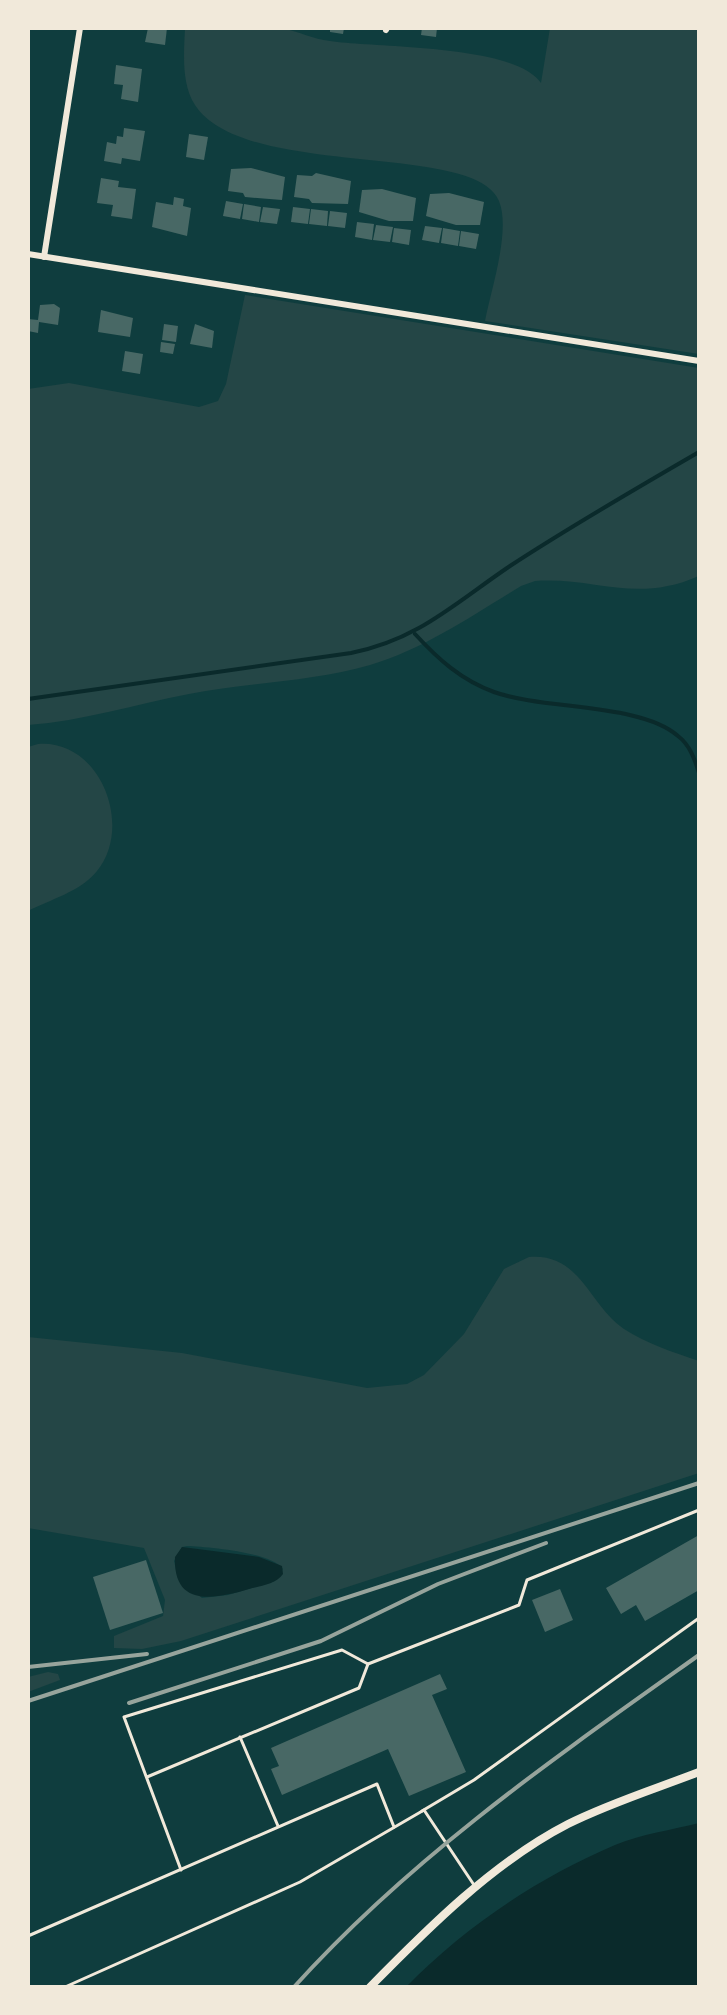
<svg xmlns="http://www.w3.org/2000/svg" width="727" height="2015" viewBox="0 0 727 2015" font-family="'Times New Roman',serif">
  <rect width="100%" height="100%" fill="#0f3d3e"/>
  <g fill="#244646" fill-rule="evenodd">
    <path d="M185 28C213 28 256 22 283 28 299 32 313 39 330 41 376 48 514 44 541 83L550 28H699V354L485 321C491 290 511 230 499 201 475 141 244 180 195 105 181 83 184 53 185 28Z"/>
    <path d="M245 295 699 368V576C635 604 596 577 535 581L521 586C473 615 424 649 370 665 312 682 249 682 189 694 136 704 83 721 28 725V389L69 383 199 407 218 401 226 384Z"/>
    <path d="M38 744C100 739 134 826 97 871 80 892 51 899 28 911V747Z"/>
    <path d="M529 1257C581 1253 588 1304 624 1329 647 1344 673 1352 699 1361V1473L181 1641 142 1649 114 1648V1636L163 1616 165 1600 144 1548 28 1528V1337L182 1353 367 1388 407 1384 424 1375 464 1334 504 1269ZM187 1546C209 1547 270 1552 283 1569L275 1581 228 1595 202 1598 178 1578 174 1561 182 1547Z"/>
    <path d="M48 1672 58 1674 60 1680 28 1692V1677Z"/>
  </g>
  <g fill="#0a2a2b">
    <path d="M182 1547 259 1557 282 1566 283 1574C276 1584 261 1586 249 1589 215 1599 173 1608 175 1557Z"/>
    <path d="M699 1823V1987H406C466 1926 536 1879 615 1845 641 1834 672 1830 699 1823Z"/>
  </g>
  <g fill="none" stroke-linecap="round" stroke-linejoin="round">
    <g stroke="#0a2a2b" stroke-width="4">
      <path d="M415 634C438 659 461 680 494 692 544 710 641 703 678 736 690 745 695 760 699 773"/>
      <path d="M28 699 351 653C418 640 455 603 510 566 571 526 635 489 699 452"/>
    </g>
  </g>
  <g fill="#486865">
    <path d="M148 28H167L165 45 145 42Z"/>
    <path d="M330 28H344L343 34 330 32Z"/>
    <path d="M422 28H437L436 37 421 35Z"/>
    <path d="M116 65 142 69 138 102 121 99 123 85 114 84Z"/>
    <path d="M124 128 145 131 140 161 122 158 121 164 104 161 107 142 116 144 117 136 123 137Z"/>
    <path d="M189 134 208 137 204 160 186 157Z"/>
    <path d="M251 168 285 177 282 200 245 197 243 193 228 191 231 169Z"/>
    <path d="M316 173 351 181 348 204 312 203 309 199 294 197 297 175 312 176Z"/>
    <path d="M101 178 119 181 118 187 136 189 132 219 111 216 113 205 97 203Z"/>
    <path d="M382 189 416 198 413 221H389L359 212 362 190Z"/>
    <path d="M449 193 484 202 480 225H456L426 216 430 194Z"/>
    <path d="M174 197 184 199 183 206 191 208 187 236 152 227 156 202 173 205Z"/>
    <path d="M226 201 243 204 240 219 223 216Z"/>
    <path d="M244 204 261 207 259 222 242 219Z"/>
    <path d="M263 207 280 209 277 224 260 222Z"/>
    <path d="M293 207 310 209 308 224 291 222Z"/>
    <path d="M311 209 328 211 327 226 309 224Z"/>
    <path d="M330 211 347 213 345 228 328 226Z"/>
    <path d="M357 222 374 224 372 240 355 237Z"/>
    <path d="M376 225 393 227 390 242 373 240Z"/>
    <path d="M425 226 442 228 439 243 422 240Z"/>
    <path d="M394 228 411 230 409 245 392 242Z"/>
    <path d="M443 228 460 231 458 246 441 243Z"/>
    <path d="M461 231 479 234 476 249 459 246Z"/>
    <path d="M54 304 60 308 58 325 39 322 38 333 28 331V319L38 320 40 305Z"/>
    <path d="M101 310 133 318 130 337 98 332Z"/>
    <path d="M164 324 178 326 176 342 162 340Z"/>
    <path d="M195 324 214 331 212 348 190 344Z"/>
    <path d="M161 342 175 344 173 354 160 352Z"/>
    <path d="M125 351 143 354 140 374 122 371Z"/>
    <path d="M699 1535V1590L645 1621 636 1605 621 1614 606 1588Z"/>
    <path d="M146 1560 163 1613 110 1630 93 1577Z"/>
    <path d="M560 1589 573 1620 545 1632 532 1600Z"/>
    <path d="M440 1674 447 1689 432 1695 466 1772 409 1796 388 1749 282 1795 271 1769 279 1766 271 1748Z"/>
  </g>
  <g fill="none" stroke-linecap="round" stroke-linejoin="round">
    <g stroke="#f1e9da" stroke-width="3">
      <path d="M240 1737 278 1826"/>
      <path d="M147 1777 359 1688 368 1664"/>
      <path d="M422 1811 474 1780 699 1618"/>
      <path d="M181 1870 124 1717 342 1650 368 1664 519 1605 527 1580 699 1510"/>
      <path d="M28 1936 377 1784 394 1827"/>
      <path d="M65 1987 300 1882 424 1810 474 1885"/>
    </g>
    <g stroke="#f1e9da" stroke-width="6">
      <path d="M386 30 387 28"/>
      <path d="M28 254 699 361"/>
      <path d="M44 257 80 28"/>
    </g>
    <path stroke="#f1e9da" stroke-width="8" d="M370 1987C428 1928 494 1862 568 1824 610 1803 655 1789 699 1772"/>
    <g stroke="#97a49c" stroke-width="4">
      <path d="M28 1667 147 1654"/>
      <path d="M28 1701 699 1483"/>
      <path d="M129 1703 321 1641 438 1584 546 1543"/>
      <path d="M294 1987C411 1857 557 1756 699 1655"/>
    </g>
  </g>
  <rect width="727" height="2015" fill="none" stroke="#f1e9da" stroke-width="60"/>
</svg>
